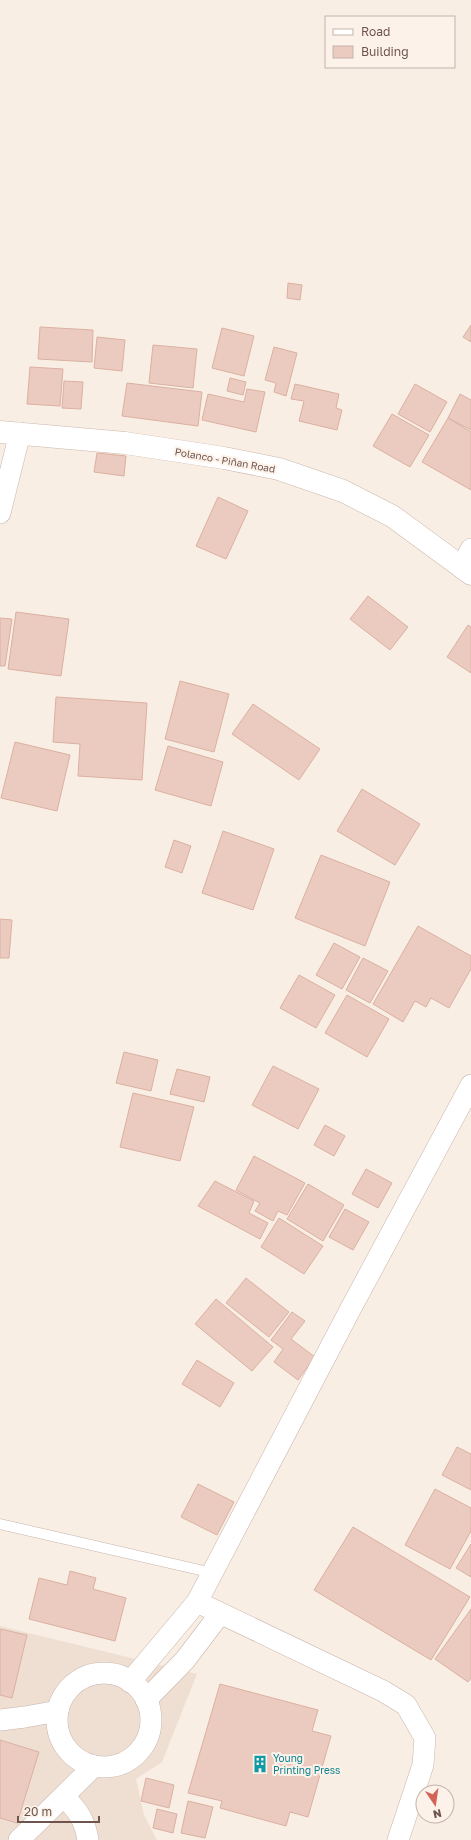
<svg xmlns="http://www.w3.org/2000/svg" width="471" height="1840" viewBox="0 0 471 1840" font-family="'Golos Text',sans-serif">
  <rect width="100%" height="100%" fill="#f9eee4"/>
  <path fill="#efdfd3" d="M0 1626 197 1674 162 1762 136 1779 144 1815 157 1840H0Z"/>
  <g fill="#ebcbbf" stroke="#dbb0a1">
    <path d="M288 283 302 285 300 300 287 298Z"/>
    <path d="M471 325V342L463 337Z"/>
    <path d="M40 327 93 330 92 362 38 359Z"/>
    <path d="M222 328 254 336 244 376 212 368Z"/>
    <path d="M97 337 125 340 122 371 94 368Z"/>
    <path d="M153 345 197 349 193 388 149 383Z"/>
    <path d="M274 347 297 353 286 396 274 392 276 383 265 380Z"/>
    <path d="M30 367 63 369 60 406 27 404Z"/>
    <path d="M230 378 246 382 243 395 227 391Z"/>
    <path d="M64 381 83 382 81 409 62 408Z"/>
    <path d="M127 383 202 392 198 426 122 416Z"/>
    <path d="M295 384 339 394 336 408 342 410 337 430 299 421 304 401 291 399Z"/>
    <path d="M415 384 447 402 430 432 398 414Z"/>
    <path d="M247 389 265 392 256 432 202 420 208 394 244 402Z"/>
    <path d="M460 394 471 400V430L448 418Z"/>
    <path d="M392 414 429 435 410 467 373 446Z"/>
    <path d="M448 418 471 432V490L422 462Z"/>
    <path d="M97 453 126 456 124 476 94 472Z"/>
    <path d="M218 497 248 511 226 559 196 546Z"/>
    <path d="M368 596 408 627 390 650 350 619Z"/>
    <path d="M16 612 69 619 61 676 8 669Z"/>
    <path d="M0 618 12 619 5 666H0Z"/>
    <path d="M468 625 471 627V673L447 657Z"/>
    <path d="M180 681 229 694 214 752 165 739Z"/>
    <path d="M56 697 147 703 142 780 78 776 80 744 53 742Z"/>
    <path d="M253 704 320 749 299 780 232 734Z"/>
    <path d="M15 742 70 755 57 811 1 798Z"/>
    <path d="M168 746 223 762 211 806 155 790Z"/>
    <path d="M362 789 420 824 395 865 337 831Z"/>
    <path d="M223 831 274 849 253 910 202 893Z"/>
    <path d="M174 840 191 846 182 873 165 867Z"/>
    <path d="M321 855 390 882 365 946 295 918Z"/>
    <path d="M0 919 12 920 9 958H0Z"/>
    <path d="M418 926 471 956V969L449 1008 431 998 426 1007 415 1001 403 1022 373 1004Z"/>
    <path d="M334 943 360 957 342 989 316 975Z"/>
    <path d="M363 958 388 971 370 1003 346 990Z"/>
    <path d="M299 975 335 995 316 1028 280 1008Z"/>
    <path d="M347 995 389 1019 367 1057 325 1033Z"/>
    <path d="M124 1052 158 1060 151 1091 116 1083Z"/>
    <path d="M273 1066 319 1089 298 1129 252 1105Z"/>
    <path d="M177 1069 210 1077 204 1102 170 1094Z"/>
    <path d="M133 1093 194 1107 180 1161 120 1147Z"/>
    <path d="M325 1125 345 1136 334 1156 314 1145Z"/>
    <path d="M254 1156 305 1183 287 1215 278 1211 273 1221 255 1211 260 1203 236 1190Z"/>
    <path d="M366 1169 392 1183 378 1208 352 1194Z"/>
    <path d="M215 1181 254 1201 249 1213 268 1223 260 1239 198 1206Z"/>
    <path d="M308 1184 344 1205 323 1241 287 1219Z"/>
    <path d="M345 1209 369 1222 353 1250 329 1237Z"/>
    <path d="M279 1218 323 1246 304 1274 261 1247Z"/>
    <path d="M246 1278 289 1312 269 1337 226 1303Z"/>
    <path d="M216 1299 273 1347 252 1371 195 1324Z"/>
    <path d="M292 1312 305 1321 291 1339 315 1357 298 1380 274 1362 283 1349 271 1340Z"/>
    <path d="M197 1360 234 1383 220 1407 182 1384Z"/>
    <path d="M457 1447 471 1454V1490L442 1475Z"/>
    <path d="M198 1484 234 1502 217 1535 181 1517Z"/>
    <path d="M435 1489 471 1508V1531L450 1569 405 1545Z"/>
    <path d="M353 1527 470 1597 431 1660 314 1590Z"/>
    <path d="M471 1544V1577L456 1568Z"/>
    <path d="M70 1571 96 1578 93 1589 126 1598 115 1641 29 1619 39 1578 67 1585Z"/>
    <path d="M471 1609V1678L468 1682 435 1659Z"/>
    <path d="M0 1629 27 1635 12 1698 0 1695Z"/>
    <path d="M220 1684 318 1710 312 1731 331 1736 308 1817 290 1812 286 1826 220 1808 222 1801 188 1793Z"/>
    <path d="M0 1740 39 1752 17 1823 0 1818Z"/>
    <path d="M146 1778 174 1785 169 1808 141 1801Z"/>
    <path d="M188 1801 213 1807 205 1838 181 1833Z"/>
    <path d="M157 1809 177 1814 173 1833 153 1828Z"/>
  </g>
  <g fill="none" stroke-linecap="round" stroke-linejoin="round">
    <g stroke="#c8b5ac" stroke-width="11">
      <path id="lane" d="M0 1524 213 1573"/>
    </g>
    <g stroke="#c8b5ac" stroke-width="22">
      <g id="street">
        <path d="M0 513 20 433"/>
        <path d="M462 568 471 549"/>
        <path d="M197 1602 383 1691 406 1705 425 1738 423 1765 398 1840"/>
        <circle cx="104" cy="1720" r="47"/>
        <path d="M130 1682 197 1602 351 1308 471 1085"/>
        <path d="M146 1700 185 1660 220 1614"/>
        <path d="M0 1720 25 1717 58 1711"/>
        <path d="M64 1797C78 1810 85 1821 88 1840"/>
        <path d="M19 1840 94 1766"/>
      </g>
    </g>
    <g stroke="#cdb7ac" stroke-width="23">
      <path id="secondary" d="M0 432 125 443 224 458 279 469 343 491 392 516 471 574"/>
    </g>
    <use href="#lane" stroke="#fff" stroke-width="10"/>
    <use href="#street" stroke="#fff" stroke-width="21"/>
    <use href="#secondary" stroke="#fff" stroke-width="22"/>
  </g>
  <defs>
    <g id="building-bare" transform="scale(1.38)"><path d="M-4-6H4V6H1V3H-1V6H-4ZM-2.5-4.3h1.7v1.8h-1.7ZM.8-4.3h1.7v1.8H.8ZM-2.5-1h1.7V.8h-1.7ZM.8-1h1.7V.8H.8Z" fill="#0f9aa8" stroke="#fcf2e9" stroke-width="2.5" paint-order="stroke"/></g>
  </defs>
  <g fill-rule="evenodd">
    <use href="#building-bare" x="260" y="1764"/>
  </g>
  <g text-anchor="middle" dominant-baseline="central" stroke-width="4" stroke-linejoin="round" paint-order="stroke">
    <g font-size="10" fill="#6e544d" stroke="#fcf2e9">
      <text transform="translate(225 460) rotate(10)">Polanco - Piñan Road</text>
    </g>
    <g font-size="10" fill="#0d838f" stroke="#fcf2e9" text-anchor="start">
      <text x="273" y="1758">Young<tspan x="273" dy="12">Printing Press</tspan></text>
    </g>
  </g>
  <rect x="325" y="16" width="130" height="52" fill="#fcf2e9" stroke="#c3b3ab"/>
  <rect x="333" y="29" width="20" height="6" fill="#ffffff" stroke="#c3b3ab"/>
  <text x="361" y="36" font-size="12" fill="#6e544d">Road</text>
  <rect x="333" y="46" width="20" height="12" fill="#ebcbbf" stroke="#c3b3ab"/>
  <text x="361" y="56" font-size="12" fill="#6e544d">Building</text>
  <g transform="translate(435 1804) rotate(167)"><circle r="19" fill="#fcf2e9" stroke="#c3b3ab"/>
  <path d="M0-3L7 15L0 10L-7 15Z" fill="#d46357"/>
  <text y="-6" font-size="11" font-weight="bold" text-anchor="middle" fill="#6e544d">N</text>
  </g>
  <path d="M18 1816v6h81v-6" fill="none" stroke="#6e544d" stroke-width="2"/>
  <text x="24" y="1816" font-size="12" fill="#6e544d" stroke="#fcf2e9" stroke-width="3" paint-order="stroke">20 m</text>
</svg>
